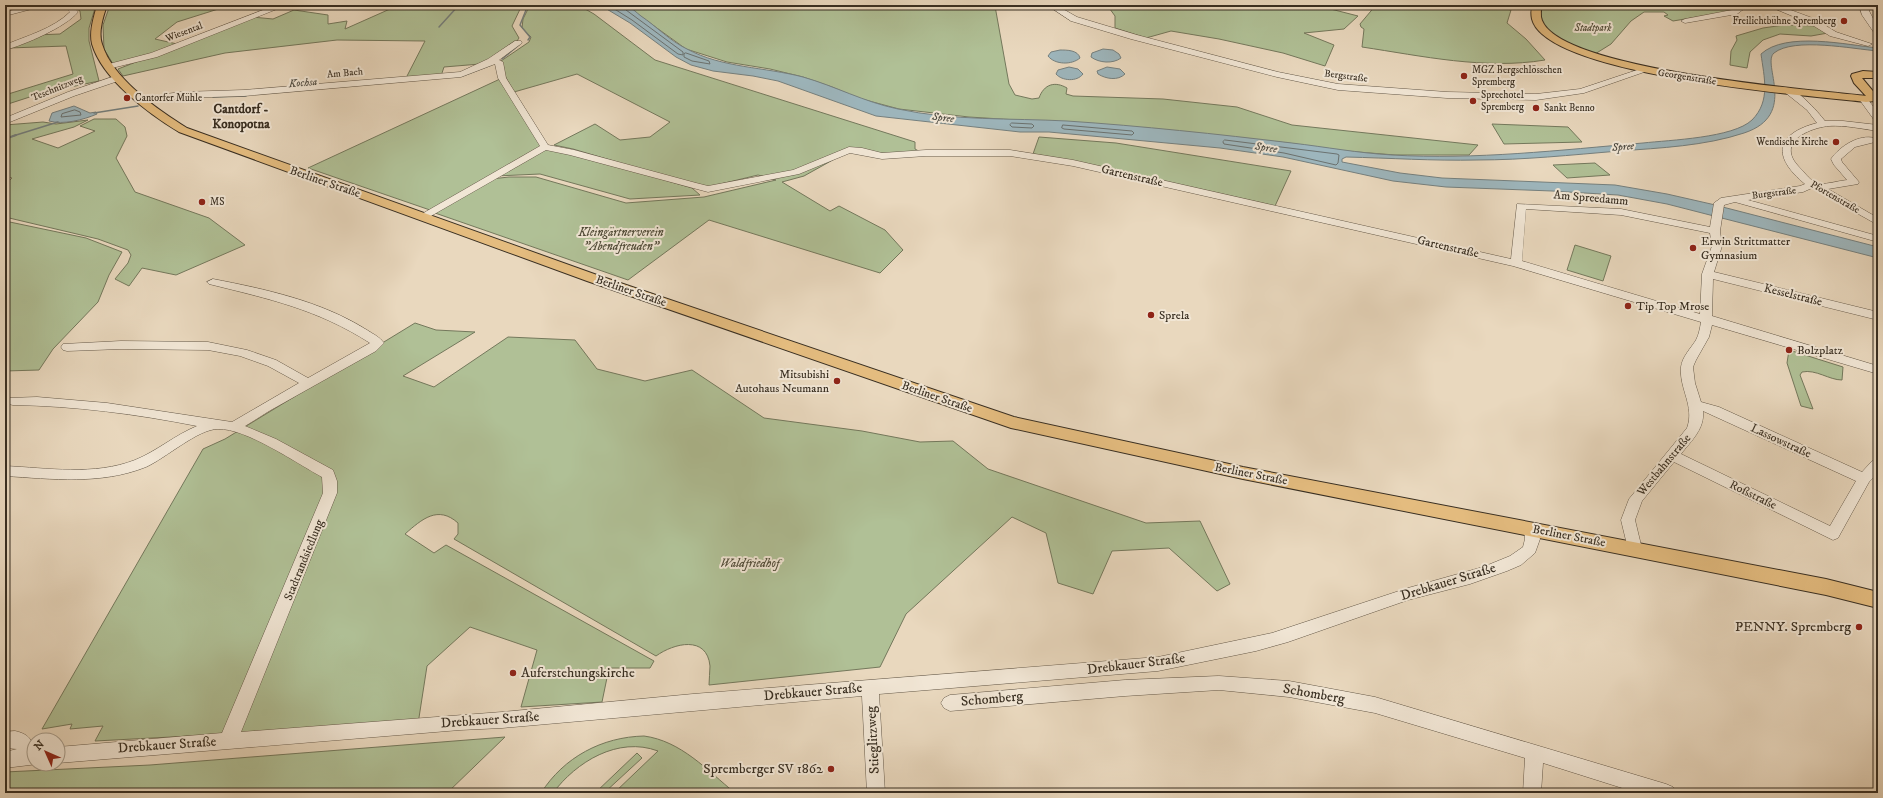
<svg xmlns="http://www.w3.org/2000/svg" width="1883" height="798" viewBox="0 0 1883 798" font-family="'IM FELL DW Pica',serif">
  <rect width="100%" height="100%" fill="#e9d8be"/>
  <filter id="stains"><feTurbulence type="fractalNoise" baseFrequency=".005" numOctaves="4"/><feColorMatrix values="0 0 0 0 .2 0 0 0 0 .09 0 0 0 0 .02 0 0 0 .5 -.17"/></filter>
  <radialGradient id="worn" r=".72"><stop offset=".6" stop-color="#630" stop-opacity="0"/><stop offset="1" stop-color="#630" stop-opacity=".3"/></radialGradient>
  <g fill="#b0c096" stroke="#74785c">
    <path d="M83 5H96L89 28V41L99 81 42 93 5 105V95L73 74 66 46 9 48 35 35 60 34 81 19 80 11 74 7Z"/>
    <path d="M110 5H231L177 22 155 39 177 44 145 57 113 64 104 49 103 25Z"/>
    <path d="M399 5H522L512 26 519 38 517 41 495 57 480 64 444 67 441 76 406 78 425 41 337 40 225 53 123 76 118 69 252 17 273 19 294 10 328 15V24L347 21 345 29Z"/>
    <path d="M530 5H578L594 14 655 60 915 142V149L926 155 847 152 804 176 782 182 830 211 839 206 885 230 903 250 880 273 709 220 628 280 435 213 491 179 509 177H536L626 203 704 197 776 180 758 175 708 187 694 185 573 149 554 145 595 124 620 140 650 137 670 122 577 74 514 92 505 76 501 61 529 42 531 37 522 28 523 19Z"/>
    <path d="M625 5H1015L1014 8 995 6 1009 84 1015 95 1032 99 1039 98C1044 84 1055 81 1067 88L1066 94 1073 96 1163 99 1237 107 1292 125 1478 145 1469 155H1395L1345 151 1288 143 1145 128 969 117 899 109 858 98 832 87 803 77 770 69 727 62 686 49Z"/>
    <path d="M1107 5H1315L1358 16 1344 29 1304 33 1334 45 1325 66 1283 53 1219 39 1171 31 1146 38 1115 28V16Z"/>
    <path d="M1376 5H1488L1511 10 1507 23 1526 39 1545 60C1485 70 1422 56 1362 47L1364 29 1361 27 1360 24Z"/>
    <path d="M1543 5H1729L1738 9 1733 11 1673 21 1664 16 1668 15 1664 12H1644L1631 21 1611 44 1595 54 1568 44 1543 27 1539 12Z"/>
    <path d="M1784 25 1818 26 1828 33 1811 36 1780 34 1763 40 1750 52 1747 68 1730 65 1731 51 1737 40 1736 36 1763 28Z"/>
    <path d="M500 79 541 146 430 210 308 168Z"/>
    <path d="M94 119H116L125 127 127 136 116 158 135 192 209 218 245 245 176 275 142 268 129 286 115 279 128 263 131 255 128 250 98 239 5 217V185L12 178 8 177 5 180V125L43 122 56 124 88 120 74 127 32 139 58 148 95 131 80 126Z"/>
    <path d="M1492 124 1568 127 1582 142 1504 144Z"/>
    <path d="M1039 137 1116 143 1291 171 1275 206 1075 161 1033 154Z"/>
    <path d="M546 149 604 162 692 188 700 195 630 199 540 174 496 176Z"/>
    <path d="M1595 163 1610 175 1567 178 1553 165Z"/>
    <path d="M5 221 86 238 122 252 109 275 98 302 53 349 39 370 5 371Z"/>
    <path d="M1575 245 1611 256 1603 281 1567 270Z"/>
    <path d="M415 323 436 330 475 332 403 376 434 387 508 337 575 340 597 369 645 381 692 370 764 418 862 431 920 442 953 441 988 469 1146 523 1200 521 1230 584 1217 591 1169 548 1112 551 1093 594 1058 583 1046 533 1012 517 906 614 880 667 709 685C709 679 710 672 710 666 707 635 674 643 656 656L454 539 458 534V523C438 505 422 519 405 534L434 553 446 545 654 661 650 668H609L602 702 521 707 537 650 470 627 427 666 418 724 95 741 103 726 70 729 72 724 42 729 203 449 225 439Z"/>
    <path d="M1789 350 1843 367 1842 380C1829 380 1816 369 1802 372L1800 375 1813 409 1801 406 1787 363Z"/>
    <path d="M644 736C681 741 707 770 735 793H614L658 751C618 736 576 762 553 793H541C564 757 602 737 644 736Z"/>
    <path d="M505 737 447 793H5V772L150 765Z"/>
    <path d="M637 753 642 758 604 793H595Z"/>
  </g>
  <g fill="#9db6bd" stroke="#75807f">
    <path d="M600 5C608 5 619 3 626 5 631 7 637 13 641 16 656 26 670 41 687 49 722 68 765 67 803 77 835 86 864 102 898 109 953 121 1011 118 1067 121 1142 126 1217 134 1292 143 1326 147 1358 153 1392 155 1476 160 1560 150 1643 143 1670 140 1733 138 1752 120 1771 101 1764 77 1761 54 1786 31 1847 45 1878 48V51C1853 49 1794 37 1774 53 1761 64 1799 115 1744 133 1705 146 1660 148 1619 151 1571 155 1524 160 1477 160 1433 161 1390 158 1346 157L1342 159V162L1400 173 1442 178 1615 185 1667 194 1711 204 1878 247V258L1667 204 1618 195 1552 191 1446 187 1393 181 1283 157 1220 148 1049 132H1020L876 116 778 81 753 76 713 71 691 65 676 57 630 23Z"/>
    <path d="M1103 49 1113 50 1119 54 1121 58C1113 64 1099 63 1091 57L1092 53Z"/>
    <path d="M1060 50C1067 50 1078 50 1080 58 1072 65 1055 65 1048 56L1051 52Z"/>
    <path d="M1069 67 1078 69 1083 74C1077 82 1062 81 1056 74L1058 70Z"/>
    <path d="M1107 67 1120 69 1125 74C1118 81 1106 79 1098 74L1097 71Z"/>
    <path d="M74 106 90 113 96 112 97 114C83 120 63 125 49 121L52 113Z"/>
  </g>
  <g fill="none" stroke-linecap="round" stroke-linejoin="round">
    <g stroke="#6b7270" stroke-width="1">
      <path d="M608 5 632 20 678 54 683 55V52L626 10 624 5"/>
      <path d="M686 53 709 61 710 64 692 61 684 57V54Z"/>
      <path d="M75 110 80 112 81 115 61 117 62 114Z"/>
      <path d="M1012 123 1032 124 1034 126 1032 128 1012 127 1010 125Z"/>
      <path d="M1063 125 1132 131 1134 133 1132 135 1064 129 1062 128Z"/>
      <path d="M1225 140 1337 154 1339 155 1338 163 1336 165 1284 153 1224 144 1223 142Z"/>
    </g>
    <g stroke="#75807f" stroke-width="1.5">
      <path d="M528 5 520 25 530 37 528 40"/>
      <path d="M439 27 459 5"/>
      <path d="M502 59 519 45"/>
      <path d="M462 76 491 65"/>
      <path d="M213 97 246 96"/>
      <path d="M94 113 138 106"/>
      <path d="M13 136 58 122"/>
    </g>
    <path stroke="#75807f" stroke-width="2" d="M5 139 16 135"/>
    <g stroke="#655949" stroke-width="1">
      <g id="minor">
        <path d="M34 5H47L5 16V12Z"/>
        <path d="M64 5H72L78 12C66 27 24 45 5 50V45C26 36 53 29 70 12Z"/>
        <path d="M276 5H287L157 57 108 69 104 67 105 65 151 53Z"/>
        <path d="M1047 5H1056L1077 17 1137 35 1278 72 1338 84 1447 92 1536 94 1580 89 1643 68H1649L1650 70 1584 93 1536 100 1447 98 1338 90 1277 77 1131 39 1071 21Z"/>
        <path d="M1740 5H1749L1737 14 1685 23 1681 21 1685 19 1732 10Z"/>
        <path d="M1766 5H1777L1815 19 1836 32 1872 44 1868 46 1830 36 1809 23Z"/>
        <path d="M1859 5H1867C1870 16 1878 23 1878 34H1875L1862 15Z"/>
        <path d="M515 41H521L522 43 499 60 503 62 506 78 548 145 574 150 696 183 708 186 793 170 849 147 862 148 882 153 926 150H1010L1073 160 1511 259 1517 204 1621 209 1710 227 1714 203 1721 198 1800 186 1805 184C1772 157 1775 134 1817 123L1807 110 1782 90 1783 88C1795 85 1818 112 1825 121H1843L1878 125V131C1862 129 1846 125 1829 126 1816 127 1788 136 1791 153 1792 160 1798 166 1803 171 1807 176 1813 183 1820 184 1828 184 1838 181 1847 180L1834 165 1831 159C1840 146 1859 134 1875 138L1877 140 1875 142 1855 147 1841 159 1842 162 1859 182 1858 184 1828 189 1878 218V225L1812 188 1803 192 1748 200 1878 236V242L1735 202 1724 205 1720 231 1722 246 1714 272 1878 312V320L1713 279 1712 316 1878 366V374L1712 325 1709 337 1696 360 1693 367 1695 383 1701 402 1719 407 1862 472 1873 460 1878 459V473L1869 482 1838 538 1833 540 1674 462 1642 501 1635 520 1642 549 1639 553 1634 555 1629 553 1621 520 1629 499 1687 428C1695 406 1679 389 1681 367 1682 357 1691 348 1696 340 1699 334 1700 328 1701 322L1513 266 1073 166 1010 156H926L882 159 850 153 799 174 708 192 570 155 546 150 424 220 420 219 419 217 420 215 540 146 498 78 495 64 461 77 244 96 181 98 143 103 139 100 143 97 181 92 244 90 460 72 488 59ZM1526 209 1621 215 1710 233 1712 246 1702 274 1700 314 1522 261ZM1703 411 1856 481 1830 526 1681 454C1691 441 1705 429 1703 411Z"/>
        <path d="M118 75 121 76V80L74 96 5 124V118L68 92Z"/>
        <path d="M1863 96 1866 97 1878 113V122L1875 121 1859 99Z"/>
        <path d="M213 279C265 289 321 301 367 330 373 334 380 337 384 343L376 351 269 411 245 426 276 439 333 470 337 481V493L241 732 502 712 693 694 1158 657 1272 633 1408 588 1483 567 1510 556 1523 547 1525 539 1524 529 1526 525 1531 523 1536 525 1540 539 1535 553 1521 565 1507 571 1470 584 1408 600 1288 642 1256 651 1158 671 879 694 885 793H867L862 696 502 728 460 730 58 763V747L222 733 323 493 322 477C296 463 246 428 218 429 198 429 166 458 146 467 101 485 52 479 5 476V466C48 468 94 476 135 460 157 451 175 435 197 426 136 414 75 406 13 405L8 404 6 401 8 398 37 397 107 403 232 422 299 383 268 366 240 356 208 350 121 349 67 351 63 350 61 347 63 344 121 341 208 342 247 350 276 360 308 378 370 343C317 309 269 299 209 284L207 282Z"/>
        <path d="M1219 676 1289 681 1375 697 1666 784 1673 787 1675 793H1638L1543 763 1541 793H1523L1525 758 1375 713 1289 697 1219 690 1125 696 950 711 944 708 941 703 944 698 950 695 1125 680Z"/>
        <path d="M15 731C35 735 34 747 34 764H38L5 768V752L17 749 5 748V732Z"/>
      </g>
    </g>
    <g stroke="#392f22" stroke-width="2">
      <g id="major">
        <path d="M97 5H107C103 17 98 32 102 44 112 78 158 110 187 128L597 275 1014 417 1243 467 1826 579 1878 592V608L1826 595 1243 479 1011 428 587 281 179 132C149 114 102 79 92 44 89 31 94 17 97 5Z"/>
        <path d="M1533 5H1543C1540 9 1541 12 1541 17 1550 70 1816 90 1866 96L1854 83 1851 76 1852 74 1863 71 1878 72V78H1862L1877 96 1875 101 1866 102C1812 96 1546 76 1532 19 1531 14 1531 9 1533 5Z"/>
      </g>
    </g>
    <use href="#minor" fill="#f1e6d5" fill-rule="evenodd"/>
    <use href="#major" fill="#e4bc7f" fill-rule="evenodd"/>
  </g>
  <g fill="#8f2418" stroke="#f1e6d5" stroke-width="1.5">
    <circle cx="1844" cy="21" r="4"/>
    <circle cx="1464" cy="76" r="4"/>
    <circle cx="127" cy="98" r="4"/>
    <circle cx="1473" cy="101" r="4"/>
    <circle cx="1536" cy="108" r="4"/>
    <circle cx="1836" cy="142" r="4"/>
    <circle cx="202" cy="202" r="4"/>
    <circle cx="1693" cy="248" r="4"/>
    <circle cx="1628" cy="306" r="4"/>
    <circle cx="1151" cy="315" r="4"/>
    <circle cx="1789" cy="350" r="4"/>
    <circle cx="837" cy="381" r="4"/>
    <circle cx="1859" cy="627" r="4"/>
    <circle cx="513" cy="673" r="4"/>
    <circle cx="831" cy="769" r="4"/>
  </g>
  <g text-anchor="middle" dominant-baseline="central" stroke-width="4" stroke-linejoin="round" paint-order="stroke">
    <g font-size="10" fill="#392f22" stroke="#f1e6d5" text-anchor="start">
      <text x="1836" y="21" text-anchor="end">Freilichtbühne Spremberg</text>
      <text x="1472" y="70">MGZ Bergschlösschen<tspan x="1472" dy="12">Spremberg</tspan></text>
      <text x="1481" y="95">Spreehotel<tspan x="1481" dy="12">Spremberg</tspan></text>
      <text x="135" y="98">Cantorfer Mühle</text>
      <text x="1544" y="108">Sankt Benno</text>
      <text x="1828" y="142" text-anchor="end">Wendische Kirche</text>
      <text x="210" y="202">MS</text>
    </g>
    <g font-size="10" font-style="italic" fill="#514c39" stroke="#f1e6d5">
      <text x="1593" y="28">Stadtpark</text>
    </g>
    <g font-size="10" fill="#392f22" stroke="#f1e6d5">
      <text transform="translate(184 32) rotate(-21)">Wiesental</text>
      <text transform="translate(345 73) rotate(-5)">Am Bach</text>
      <text transform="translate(1346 76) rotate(7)">Bergstraße</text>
      <text transform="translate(1687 77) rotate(9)">Georgenstraße</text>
      <text transform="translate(57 88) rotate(-22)">Teschnitzweg</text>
      <text transform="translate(1774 193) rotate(-7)">Burgstraße</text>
      <text transform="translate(1835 197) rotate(30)">Pfortenstraße</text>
    </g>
    <g font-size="11" font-style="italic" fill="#4d4a41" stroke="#f1e6d5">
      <text transform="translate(303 83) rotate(-5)">Kochsa</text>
      <text transform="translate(943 118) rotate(6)">Spree</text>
      <text transform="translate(1623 147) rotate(-5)">Spree</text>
      <text transform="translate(1266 148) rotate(7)">Spree</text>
    </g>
    <g font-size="12" fill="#392f22" stroke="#f1e6d5">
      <text transform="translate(1132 176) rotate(13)">Gartenstraße</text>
      <text transform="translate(325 182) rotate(19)">Berliner Straße</text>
      <text transform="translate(1591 198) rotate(5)">Am Spreedamm</text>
      <text transform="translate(1448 247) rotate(13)">Gartenstraße</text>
      <text transform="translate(631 291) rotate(19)">Berliner Straße</text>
      <text transform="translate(1793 295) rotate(14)">Kesselstraße</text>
      <text transform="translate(937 397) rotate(19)">Berliner Straße</text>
      <text transform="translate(1781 441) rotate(25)">Lassowstraße</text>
      <text transform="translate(1664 465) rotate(-50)">Westbahnstraße</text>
      <text transform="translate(1251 474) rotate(11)">Berliner Straße</text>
      <text transform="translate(1753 495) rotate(26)">Roßstraße</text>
      <text transform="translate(1569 536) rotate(11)">Berliner Straße</text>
      <text transform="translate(304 560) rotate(-68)">Stadtrandsiedlung</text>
    </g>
    <g font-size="12" font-style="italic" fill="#514c39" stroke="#f1e6d5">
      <text x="621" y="232">Kleingärtnerverein<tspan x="621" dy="14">"Abendfreuden"</tspan></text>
      <text x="750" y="563">Waldfriedhof</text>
    </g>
    <g font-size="12" fill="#392f22" stroke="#f1e6d5" text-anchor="start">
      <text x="1701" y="241">Erwin Strittmatter<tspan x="1701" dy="14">Gymnasium</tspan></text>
      <text x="1636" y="306">Tip Top Mrose</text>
      <text x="1159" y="315">Sprela</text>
      <text x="1797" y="350">Bolzplatz</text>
      <text x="829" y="374" text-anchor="end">Mitsubishi<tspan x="829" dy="14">Autohaus Neumann</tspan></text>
    </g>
    <g font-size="13" font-weight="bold" fill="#392f22" stroke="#f1e6d5">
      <text x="241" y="109">Cantdorf -<tspan x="241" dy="15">Konopotna</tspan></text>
    </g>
    <g font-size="14" fill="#392f22" stroke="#f1e6d5">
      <text transform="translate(1448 582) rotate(-17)">Drebkauer Straße</text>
      <text transform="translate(1136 664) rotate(-7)">Drebkauer Straße</text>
      <text transform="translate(813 692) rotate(-5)">Drebkauer Straße</text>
      <text transform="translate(1314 694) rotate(10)">Schomberg</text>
      <text transform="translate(992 699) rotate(-5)">Schomberg</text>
      <text transform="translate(490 720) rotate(-4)">Drebkauer Straße</text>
      <text transform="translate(873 740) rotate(-93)">Stieglitzweg</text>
      <text transform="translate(167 745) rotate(-4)">Drebkauer Straße</text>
    </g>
    <g font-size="14" fill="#392f22" stroke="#f1e6d5" text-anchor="end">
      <text x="1851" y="627">PENNY. Spremberg</text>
      <text x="521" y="673" text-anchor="start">Auferstehungskirche</text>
      <text x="823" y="769">Spremberger SV 1862</text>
    </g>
  </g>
  <rect width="1883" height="798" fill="none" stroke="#e9d8be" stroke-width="20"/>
  <rect x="6" y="6" width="1871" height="786" fill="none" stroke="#392f22" stroke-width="2"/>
  <rect x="10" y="10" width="1863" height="778" fill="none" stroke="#392f22"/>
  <g transform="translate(46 752) rotate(315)"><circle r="19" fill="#f1e6d5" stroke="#a79d8d"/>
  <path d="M0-3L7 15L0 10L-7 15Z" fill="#8f2418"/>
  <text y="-6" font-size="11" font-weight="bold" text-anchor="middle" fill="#392f22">N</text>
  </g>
  <rect width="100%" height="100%" filter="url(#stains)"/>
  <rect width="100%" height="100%" fill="url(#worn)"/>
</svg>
